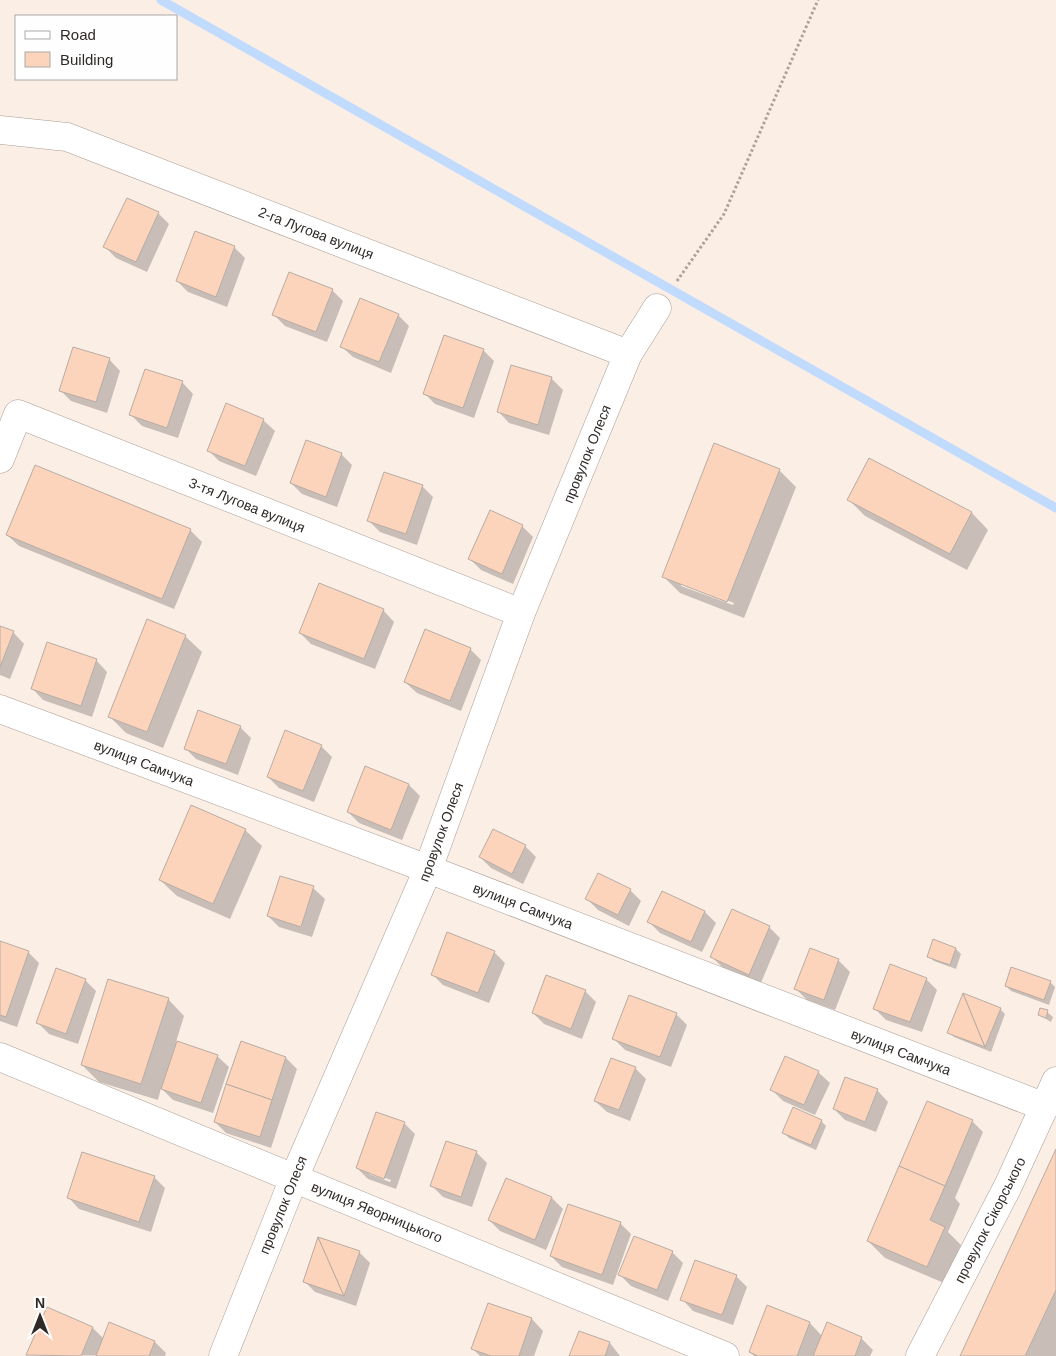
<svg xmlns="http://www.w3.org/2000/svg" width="1056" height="1356" viewBox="0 0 1056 1356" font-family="Arial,sans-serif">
  <rect width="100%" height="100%" fill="#fbeee5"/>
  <g fill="#0003" fill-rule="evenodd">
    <path d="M158 213 169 224 147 272 116 258 105 247Z"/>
    <path d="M234 247 245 258 227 307 188 292 177 281Z"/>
    <path d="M332 290 343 301 327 342 285 326 274 315Z"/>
    <path d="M398 315 409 326 391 373 353 357 341 346Z"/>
    <path d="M483 350 494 361 474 418 435 404 424 393Z"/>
    <path d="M109 359 120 371 107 413 71 401 60 390Z"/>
    <path d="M512 366 552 379 563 390 549 435 509 423 498 411Z"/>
    <path d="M182 382 193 394 178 438 142 426 131 415Z"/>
    <path d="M263 420 275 431 256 476 219 461 208 450Z"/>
    <path d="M341 454 352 465 337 507 302 494 291 483Z"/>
    <path d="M870 460 972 513 988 530 967 570 865 516 849 500Z"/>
    <path d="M35 467 191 531 202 542 174 609 19 546 7 535Z"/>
    <path d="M779 470 796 487 744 618 680 593 663 576ZM681 583 734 603 733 605 681 586Z"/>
    <path d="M422 486 433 497 417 545 380 532 369 521Z"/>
    <path d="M522 526 533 537 513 584 481 570 470 559Z"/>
    <path d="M383 610 394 622 375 669 311 644 300 633Z"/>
    <path d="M0 627 13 632 24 644 10 679 0 675Z"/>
    <path d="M185 636 202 652 163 748 126 733 109 716Z"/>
    <path d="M470 649 481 660 461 711 417 693 405 682Z"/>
    <path d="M96 660 107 672 92 717 43 700 32 688Z"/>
    <path d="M240 727 251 738 238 775 196 759 185 748Z"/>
    <path d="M321 746 332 757 314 802 279 788 268 777Z"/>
    <path d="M366 768 409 785 420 796 402 840 359 823 348 812Z"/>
    <path d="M245 830 262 846 230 919 177 896 160 880Z"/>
    <path d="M525 846 536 857 523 884 491 868 480 857Z"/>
    <path d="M599 875 630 890 641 901 629 926 598 910 587 899Z"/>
    <path d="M313 888 325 899 312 937 279 927 268 916Z"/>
    <path d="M662 892 705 912 716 923 702 952 660 933 649 922Z"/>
    <path d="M769 927 780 938 760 985 723 968 712 957Z"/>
    <path d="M934 941 956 949 961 954 956 969 934 961 928 956Z"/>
    <path d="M0 942 28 952 39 963 17 1027 0 1021Z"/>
    <path d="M810 950 839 961 850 972 835 1010 807 1000 796 989Z"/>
    <path d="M494 952 505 963 489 1003 443 985 432 974Z"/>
    <path d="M926 979 937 990 922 1032 886 1020 875 1009Z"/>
    <path d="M85 980 96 991 78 1044 49 1034 38 1023Z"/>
    <path d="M1050 982 1055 987 1049 1005 1011 991 1006 986Z"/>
    <path d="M585 991 596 1002 582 1039 544 1024 533 1013Z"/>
    <path d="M168 999 184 1016 176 1042 217 1056 229 1067 213 1113 173 1100 161 1088 158 1100 99 1082 82 1065Z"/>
    <path d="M1000 1009 1005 1014 991 1052 954 1037 949 1032Z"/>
    <path d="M1047 1012 1053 1017 1051 1022 1039 1015Z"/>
    <path d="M676 1014 687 1025 671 1067 625 1050 614 1039Z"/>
    <path d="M286 1058 297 1069 271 1148 226 1133 215 1122Z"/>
    <path d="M635 1068 646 1079 630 1121 607 1112 595 1101Z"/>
    <path d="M818 1072 830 1083 815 1115 783 1101 772 1090Z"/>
    <path d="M877 1090 888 1102 876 1132 845 1120 834 1109Z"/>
    <path d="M821 1121 826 1126 816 1150 789 1138 783 1132Z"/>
    <path d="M972 1121 983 1132 955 1198 960 1204 948 1232 961 1245 944 1283 885 1258 868 1241Z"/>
    <path d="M404 1123 415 1134 396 1189 368 1179 357 1168ZM369 1172 391 1180 390 1182 369 1174Z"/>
    <path d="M476 1152 487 1163 472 1207 443 1197 432 1186Z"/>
    <path d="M1056 1152V1356H962Z"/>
    <path d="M154 1177 165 1188 151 1232 79 1209 68 1197Z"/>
    <path d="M506 1179 552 1198 563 1209 546 1250 500 1231 489 1220Z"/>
    <path d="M620 1223 631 1234 613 1285 562 1267 551 1256Z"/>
    <path d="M359 1252 370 1263 356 1306 315 1292 304 1281Z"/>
    <path d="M672 1252 683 1263 668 1301 631 1286 620 1275Z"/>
    <path d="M736 1276 747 1287 733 1325 693 1311 682 1299Z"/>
    <path d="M489 1304 532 1319 543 1331 534 1356H480L473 1349Z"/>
    <path d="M810 1323 822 1336 827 1324 862 1339 873 1350 870 1356H754L750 1352Z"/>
    <path d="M110 1324 155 1342 166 1353 165 1356 28 1355 93 1328 104 1339Z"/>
    <path d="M580 1332 610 1343 620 1356H571Z"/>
  </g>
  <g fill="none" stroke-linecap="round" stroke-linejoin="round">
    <path stroke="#c1dbfe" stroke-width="9" d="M161 0 1056 508"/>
  </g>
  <g fill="#fbd4bb" stroke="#b9aca4">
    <path d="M127 198 159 212 136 262 103 247Z"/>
    <path d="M195 231 235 246 216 297 176 281Z"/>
    <path d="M289 272 333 289 316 332 272 315Z"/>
    <path d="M360 298 399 314 379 362 340 347Z"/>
    <path d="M444 335 484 349 463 408 423 394Z"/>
    <path d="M73 347 110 358 96 402 59 391Z"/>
    <path d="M511 365 552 377 538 425 497 412Z"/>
    <path d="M145 369 183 381 167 428 129 415Z"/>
    <path d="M226 403 264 419 245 466 207 451Z"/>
    <path d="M306 440 342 453 326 497 290 483Z"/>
    <path d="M714 443 780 469 727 602 662 577Z"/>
    <path d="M869 458 972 512 950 554 847 500Z"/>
    <path d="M35 465 191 529 162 599 6 535Z"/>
    <path d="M384 472 423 485 406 534 367 521Z"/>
    <path d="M490 510 523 525 502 574 468 559Z"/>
    <path d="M319 583 384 609 364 659 299 633Z"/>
    <path d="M147 619 186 635 147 732 108 717Z"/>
    <path d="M0 626 14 631 0 667Z"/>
    <path d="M425 629 471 648 450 701 404 682Z"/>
    <path d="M47 642 97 659 81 706 31 689Z"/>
    <path d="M198 710 241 726 226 764 184 749Z"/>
    <path d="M285 730 322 745 303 791 267 777Z"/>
    <path d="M365 766 409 784 391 830 347 812Z"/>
    <path d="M191 805 246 829 213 904 159 880Z"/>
    <path d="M493 829 526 845 512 874 479 857Z"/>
    <path d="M598 873 631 889 618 915 585 899Z"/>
    <path d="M280 876 314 886 301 927 267 916Z"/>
    <path d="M662 891 705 911 691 942 647 922Z"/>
    <path d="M732 909 770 926 749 975 710 957Z"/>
    <path d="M447 932 495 951 478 993 431 975Z"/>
    <path d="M933 939 956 948 950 965 927 957Z"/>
    <path d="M0 941 29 951 6 1017 0 1015Z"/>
    <path d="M810 948 839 959 824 1000 794 989Z"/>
    <path d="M890 964 927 978 910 1022 873 1009Z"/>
    <path d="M1011 967 1051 981 1044 1000 1005 986Z"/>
    <path d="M56 968 86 979 66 1034 36 1023Z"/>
    <path d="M546 975 586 990 571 1029 532 1013Z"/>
    <path d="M108 979 169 998 141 1084 81 1065Z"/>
    <path d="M963 993 985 1047 947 1033Z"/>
    <path d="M963 993 1001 1008 985 1047Z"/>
    <path d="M629 995 677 1013 660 1057 612 1039Z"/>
    <path d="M1040 1008 1048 1010 1046 1018 1038 1015Z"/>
    <path d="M177 1041 218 1055 201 1103 161 1089Z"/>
    <path d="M241 1041 286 1057 272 1100 226 1084Z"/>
    <path d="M785 1056 819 1071 804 1105 770 1090Z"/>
    <path d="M611 1058 636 1067 619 1110 594 1101Z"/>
    <path d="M845 1077 878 1089 865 1122 833 1109Z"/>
    <path d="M226 1084 272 1100 260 1137 214 1122Z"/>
    <path d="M927 1101 973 1120 945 1186 899 1166Z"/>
    <path d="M793 1107 822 1120 811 1145 782 1133Z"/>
    <path d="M376 1112 405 1122 384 1179 356 1168Z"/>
    <path d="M446 1141 477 1151 461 1197 430 1186Z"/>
    <path d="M1056 1149V1290L1025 1356H960Z"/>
    <path d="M82 1152 155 1176 139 1222 67 1198Z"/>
    <path d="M899 1166 945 1186 930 1220 945 1227 927 1267 867 1241Z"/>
    <path d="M506 1178 552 1197 535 1240 488 1220Z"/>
    <path d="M568 1204 621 1222 602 1275 550 1256Z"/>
    <path d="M634 1236 673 1251 657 1290 618 1275Z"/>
    <path d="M318 1237 344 1296 303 1282Z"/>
    <path d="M318 1237 360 1251 344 1296Z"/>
    <path d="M695 1260 737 1275 722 1315 680 1300Z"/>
    <path d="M488 1303 532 1318 519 1356H491L471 1349Z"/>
    <path d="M767 1305 810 1322 797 1356H758L749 1352Z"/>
    <path d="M47 1307 93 1327 81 1356 26 1355Z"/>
    <path d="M109 1322 155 1341 149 1356H96Z"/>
    <path d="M827 1322 862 1337 855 1356H813Z"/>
    <path d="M579 1331 610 1342 605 1356H569Z"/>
  </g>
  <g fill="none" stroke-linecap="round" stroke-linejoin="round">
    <g stroke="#aa9d95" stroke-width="29">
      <g id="minor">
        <path d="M0 130 67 137 628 354"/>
        <path d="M0 459 18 414 521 613"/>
        <path d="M0 709 428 869 1045 1107"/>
        <path d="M0 1057 725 1356"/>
        <path d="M223 1356 294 1178 428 869 521 613 628 354 657 308"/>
        <path d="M920 1356 1008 1186 1056 1081"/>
      </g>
    </g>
    <path stroke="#aba19b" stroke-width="3" stroke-dasharray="2.5 2.5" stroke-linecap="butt" d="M677 281 724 214 818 0"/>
    <use href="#minor" stroke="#fff" stroke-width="28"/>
  </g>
  <g text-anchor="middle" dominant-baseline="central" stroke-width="4" stroke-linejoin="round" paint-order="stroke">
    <g font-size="14" fill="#2f2a27" stroke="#fefefe">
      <text transform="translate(316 233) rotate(21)">2-га Лугова вулиця</text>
      <text transform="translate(587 454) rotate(-68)">провулок Олеся</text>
      <text transform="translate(247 505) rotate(22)">3-тя Лугова вулиця</text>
      <text transform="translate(144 763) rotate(21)">вулиця Самчука</text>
      <text transform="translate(441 832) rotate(-70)">провулок Олеся</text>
      <text transform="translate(523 906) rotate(21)">вулиця Самчука</text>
      <text transform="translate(901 1052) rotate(21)">вулиця Самчука</text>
      <text transform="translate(283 1205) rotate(-68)">провулок Олеся</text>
      <text transform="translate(377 1212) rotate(22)">вулиця Яворницького</text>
      <text transform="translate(990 1220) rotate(-63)">провулок Сікорського</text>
    </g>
  </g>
  <rect x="15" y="15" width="162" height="65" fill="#fefefe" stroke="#aba9a8"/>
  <rect x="25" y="31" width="25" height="8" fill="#ffffff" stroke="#aba9a8"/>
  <text x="60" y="40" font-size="15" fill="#2f2a27">Road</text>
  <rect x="25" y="52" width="25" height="15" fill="#fbd4bb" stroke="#aba9a8"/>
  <text x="60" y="65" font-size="15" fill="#2f2a27">Building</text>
  <g transform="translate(40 1316)" stroke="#fefefe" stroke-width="4" paint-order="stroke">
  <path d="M0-4L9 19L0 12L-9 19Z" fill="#2f2a27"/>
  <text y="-8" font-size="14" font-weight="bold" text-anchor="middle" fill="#2f2a27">N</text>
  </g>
</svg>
